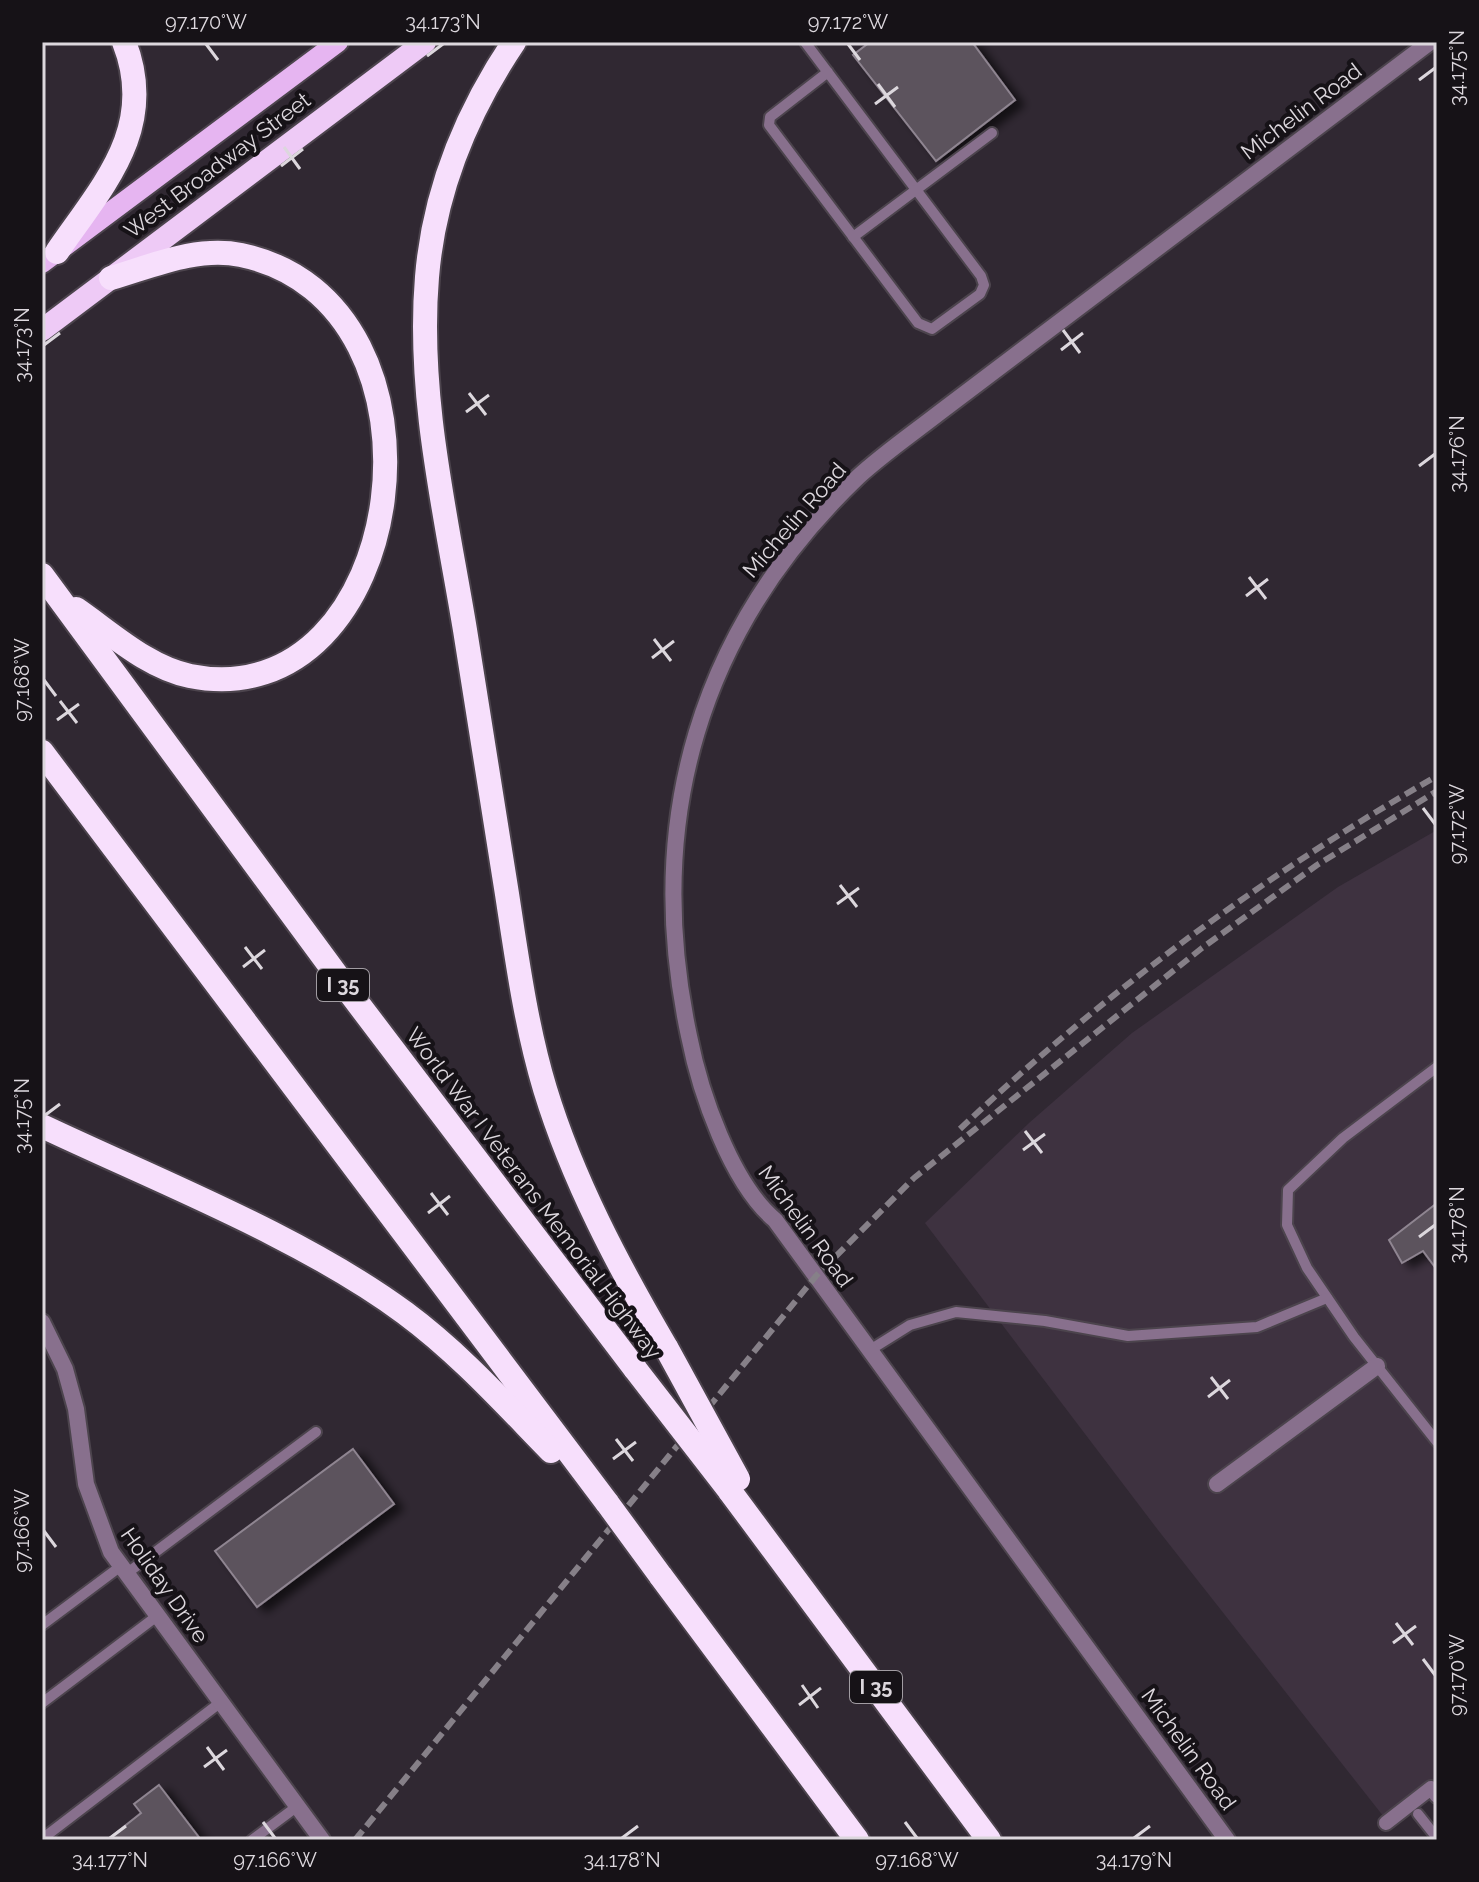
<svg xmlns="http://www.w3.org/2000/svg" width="1479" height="1882" viewBox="0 0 1479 1882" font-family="Raleway,sans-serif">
  <defs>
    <filter id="shadow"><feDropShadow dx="9" dy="5" stdDeviation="4" flood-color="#0009"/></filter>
  </defs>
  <rect width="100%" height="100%" fill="#302832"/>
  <path fill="#3e3240" d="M1437 830V1786L1391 1826 1158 1530 925 1223 1029 1123 1132 1033 1338 887Z"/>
  <g fill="#5b535d" stroke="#8f8591" stroke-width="2" filter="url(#shadow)">
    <path d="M870 42H972L1015 100 936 161 853 55Z"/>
    <path d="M1437 1203V1270L1423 1251 1402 1263 1389 1240Z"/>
    <path d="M353 1449 394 1504 257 1607 215 1551Z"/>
    <path d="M159 1785 201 1840H107L141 1813 134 1804Z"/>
  </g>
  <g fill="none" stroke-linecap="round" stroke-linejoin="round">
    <g stroke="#4c444d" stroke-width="14">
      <g id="service">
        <path d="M805 42 981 276 984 285 980 294 932 329 918 323 769 125 770 117 828 72"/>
        <path d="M853 237 992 133"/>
        <path d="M1437 1067 1343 1138 1288 1190 1287 1225 1307 1268 1354 1337 1437 1442"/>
        <path d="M870 1350 910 1325 956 1312 1045 1321 1128 1336 1257 1327 1327 1298"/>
        <path d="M126 1574 316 1432"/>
        <path d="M42 1625 121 1566"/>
        <path d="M42 1703 157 1616"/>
        <path d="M1418 1814 1437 1838"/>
        <path d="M42 1839 221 1702"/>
        <path d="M252 1840 299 1805"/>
      </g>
    </g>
    <g stroke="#4c444d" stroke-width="18">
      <path id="pedestrian" d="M1386 1823 1431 1788 1437 1796"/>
    </g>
    <g stroke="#4c444d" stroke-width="20">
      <path id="minor" d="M1217 1484 1377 1366"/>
    </g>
    <g stroke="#4c444d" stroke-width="20">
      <g id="tertiary">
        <path d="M42 1322 65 1369 76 1409 86 1484 111 1552 322 1840"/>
        <path d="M1227 1840 775 1220C731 1183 700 1092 689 1036 643 821 699 629 858 477 883 454 912 434 939 413L1430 42"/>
      </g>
    </g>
    <g stroke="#4c444d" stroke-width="24">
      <path id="primary" d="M42 263 338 42"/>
    </g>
    <g stroke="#4c444d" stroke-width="26">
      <path id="trunk" d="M42 330 425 42"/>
    </g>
    <g stroke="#4c444d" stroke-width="28">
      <g id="motorway">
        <path d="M514 42C467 112 434 192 427 277 417 395 446 515 465 630 479 718 493 806 507 894 517 959 526 1026 545 1089 573 1181 619 1267 667 1349"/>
        <path d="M57 252C103 185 158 128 124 42"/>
        <path d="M42 575 344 985 636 1370"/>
        <path d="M76 609C111 633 147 667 190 676 410 720 467 302 241 255 197 246 152 266 111 278"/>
        <path d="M42 752 608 1504"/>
        <path d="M42 1126C158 1181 302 1237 405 1313 459 1353 504 1403 551 1451"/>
        <path d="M729 1490 989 1840"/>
        <path d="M660 1575 857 1840"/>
      </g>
    </g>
    <use href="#service" stroke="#88708d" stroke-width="10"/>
    <use href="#pedestrian" stroke="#88708d" stroke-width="14"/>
    <use href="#minor" stroke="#88708d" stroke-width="16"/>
    <use href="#tertiary" stroke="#88708d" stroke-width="16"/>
    <use href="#primary" stroke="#e6b5f1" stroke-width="20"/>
    <use href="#trunk" stroke="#eecaf6" stroke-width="22"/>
    <use href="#motorway" stroke="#f7dffc" stroke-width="24"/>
    <g stroke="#868088" stroke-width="6" stroke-dasharray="12 6" stroke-linecap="butt">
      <path d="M960 1129C1105 992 1264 875 1437 776"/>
      <path d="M355 1840 816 1276 914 1178 1202 948 1317 865 1437 791"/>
    </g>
    <g stroke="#4c444d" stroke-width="28" stroke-linecap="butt">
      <g id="motorway-bridge">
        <path d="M667 1349 738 1479"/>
        <path d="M636 1370 729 1490"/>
        <path d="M608 1504 660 1575"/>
      </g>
    </g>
    <use href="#motorway-bridge" stroke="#f7dffc" stroke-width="24"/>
  </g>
  <path fill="none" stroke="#dcd7dd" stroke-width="3" d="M206 44 218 60M848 44 860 60M427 56 443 44M1419 80 1435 68M878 84 895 107M875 104 898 87M284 147 300 169M281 166 303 149M1063 330 1080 353M44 345 60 333M1061 350 1083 333M469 393 486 415M466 412 489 395M1419 466 1435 454M1249 577 1266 599M1246 596 1268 579M654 639 671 661M652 658 674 641M44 680 56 696M60 701 77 723M57 720 79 704M1423 808 1435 824M840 885 857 907M837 904 859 888M245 947 262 969M243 967 265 950M44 1116 60 1104M1025 1131 1042 1153M1023 1150 1045 1134M431 1193 448 1215M428 1213 450 1196M1419 1237 1435 1225M1211 1377 1228 1399M1208 1397 1230 1380M616 1439 633 1461M613 1459 636 1442M44 1531 56 1547M1396 1623 1413 1645M1393 1643 1416 1626M1423 1659 1435 1675M802 1685 818 1708M799 1705 821 1688M207 1747 224 1770M204 1767 227 1750M263 1822 275 1838M905 1822 917 1838M110 1838 126 1826M622 1838 638 1826M1134 1838 1150 1826"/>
  <g text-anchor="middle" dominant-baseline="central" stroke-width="8" stroke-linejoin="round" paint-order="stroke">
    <g fill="#161217" stroke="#a19ca2" stroke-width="2">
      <rect x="317" y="969" width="52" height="32" rx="6"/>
      <rect x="850" y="1671" width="52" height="32" rx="6"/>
    </g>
    <g font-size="20" font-weight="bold" fill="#dcd7dd">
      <text x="343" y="985">I 35</text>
      <text x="876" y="1687">I 35</text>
    </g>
    <g font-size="22" fill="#dcd7dd" stroke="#161217">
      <text transform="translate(1301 111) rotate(-37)">Michelin Road</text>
      <text transform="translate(217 165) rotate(-37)">West Broadway Street</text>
      <text transform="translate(794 520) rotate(-49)">Michelin Road</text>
      <text transform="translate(534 1193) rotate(53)">World War I Veterans Memorial Highway</text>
      <text transform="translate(806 1226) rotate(54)">Michelin Road</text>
      <text transform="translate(165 1585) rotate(55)">Holiday Drive</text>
      <text transform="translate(1189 1749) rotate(54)">Michelin Road</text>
    </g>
  </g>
  <rect width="1479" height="1882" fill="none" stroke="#161217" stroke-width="88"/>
  <rect x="44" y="44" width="1391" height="1794" fill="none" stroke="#dcd7dd" stroke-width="3"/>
  <g font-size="20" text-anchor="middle" fill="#dcd7dd">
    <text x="206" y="29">97.170°W</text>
    <text x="443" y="29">34.173°N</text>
    <text x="848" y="29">97.172°W</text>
    <text transform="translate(1457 68) rotate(-90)" y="7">34.175°N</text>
    <text transform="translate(22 345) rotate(-90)" y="7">34.173°N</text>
    <text transform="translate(1457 454) rotate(-90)" y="7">34.176°N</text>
    <text transform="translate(22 680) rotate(-90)" y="7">97.168°W</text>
    <text transform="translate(1457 824) rotate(-90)" y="7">97.172°W</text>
    <text transform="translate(22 1116) rotate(-90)" y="7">34.175°N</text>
    <text transform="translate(1457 1225) rotate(-90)" y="7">34.178°N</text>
    <text transform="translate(22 1531) rotate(-90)" y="7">97.166°W</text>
    <text transform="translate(1457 1675) rotate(-90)" y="7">97.170°W</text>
    <text x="110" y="1867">34.177°N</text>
    <text x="275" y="1867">97.166°W</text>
    <text x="622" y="1867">34.178°N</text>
    <text x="917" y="1867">97.168°W</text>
    <text x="1134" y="1867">34.179°N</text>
  </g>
</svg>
